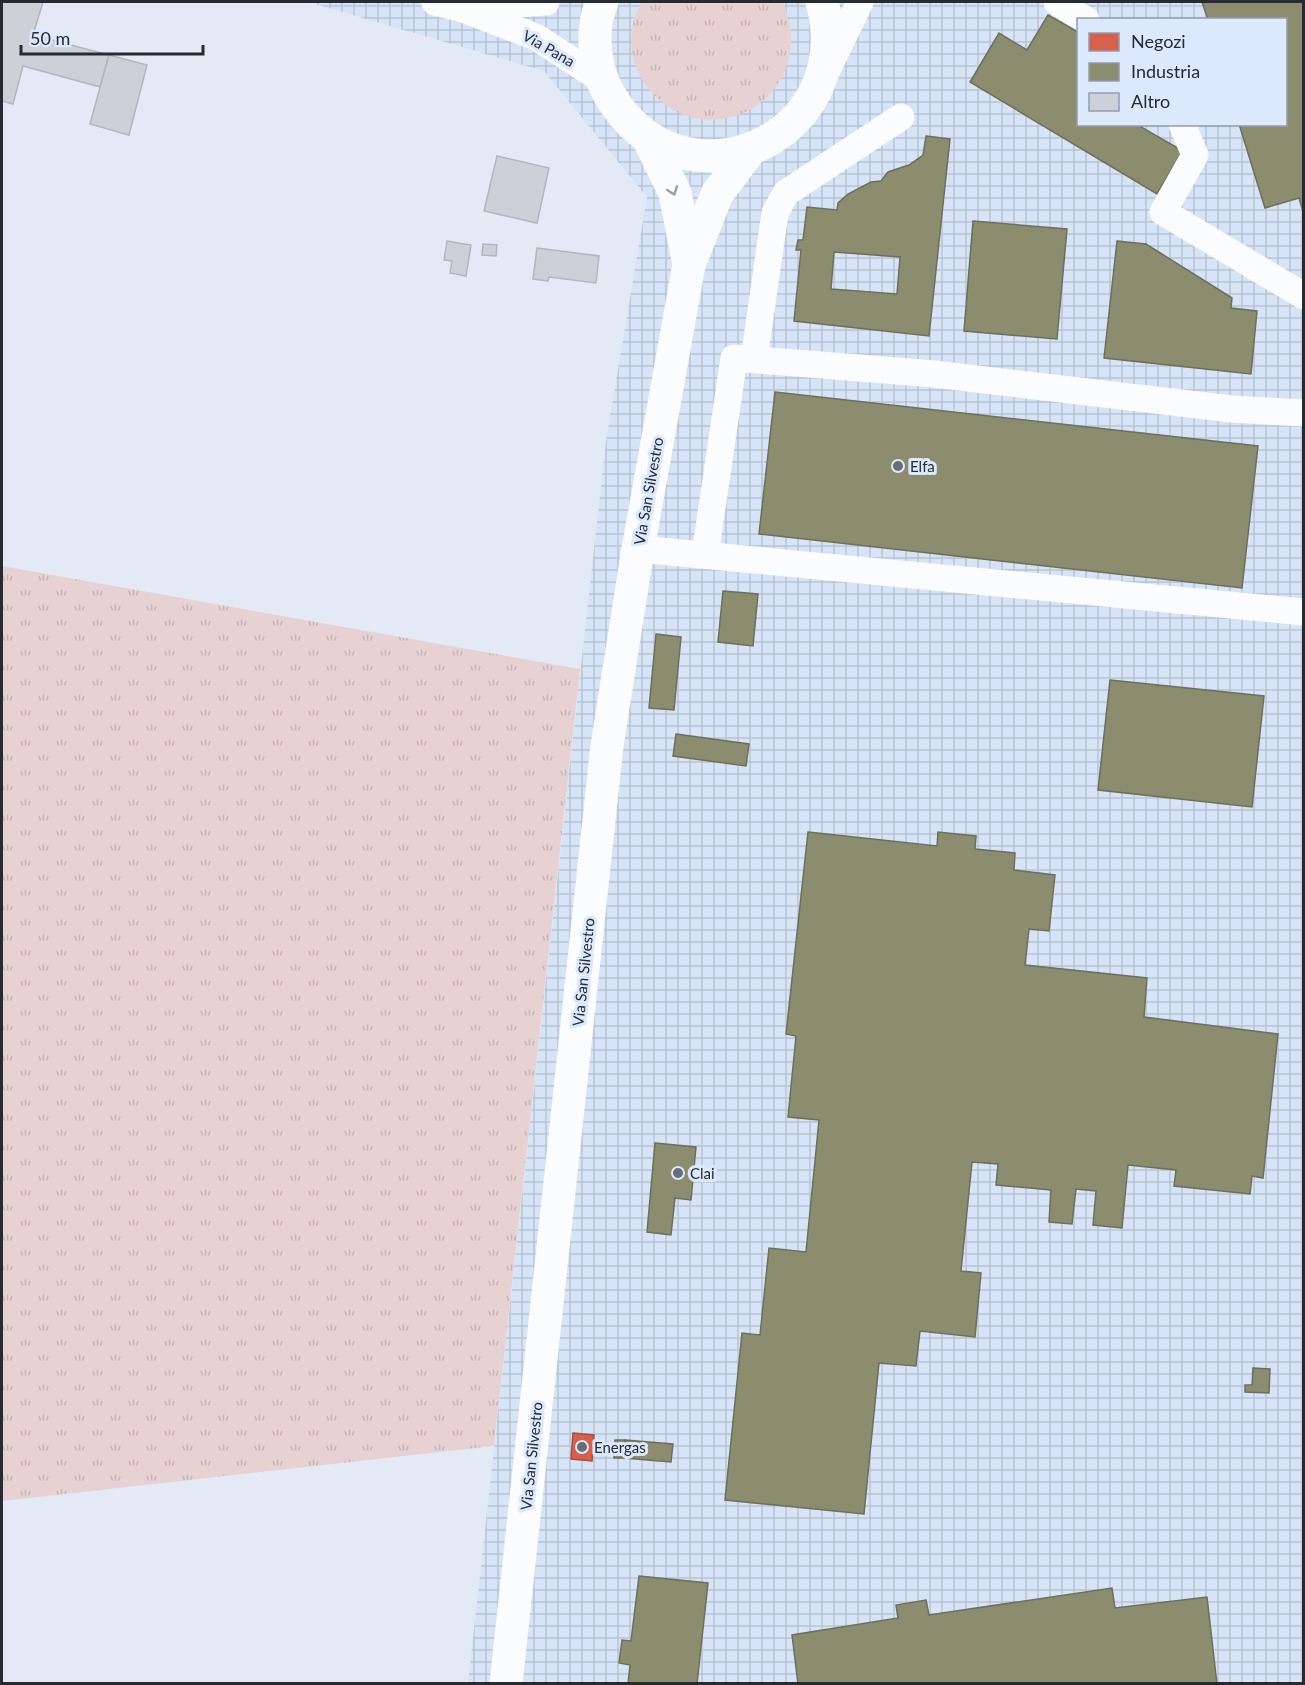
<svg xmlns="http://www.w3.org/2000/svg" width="1305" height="1685" viewBox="0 0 1305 1685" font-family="Lato,sans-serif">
  <defs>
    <pattern id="industrial-grid" width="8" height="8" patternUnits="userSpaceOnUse" patternTransform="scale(1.5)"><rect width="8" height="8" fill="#d7e4f7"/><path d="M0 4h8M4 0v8" fill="none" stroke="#b8c4d4"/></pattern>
    <pattern id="grass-tufts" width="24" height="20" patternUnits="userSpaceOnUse" patternTransform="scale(1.5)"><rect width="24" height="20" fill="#e7d1d3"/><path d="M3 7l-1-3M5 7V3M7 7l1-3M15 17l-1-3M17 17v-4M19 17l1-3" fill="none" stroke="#c6b4b6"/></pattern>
  </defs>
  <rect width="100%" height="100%" fill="#e3eaf5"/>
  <path fill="url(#industrial-grid)" fill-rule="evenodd" d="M308 2H1303V1683H468L606 441 647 197 544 71ZM1078 20H1286V124H1078Z"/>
  <g fill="url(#grass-tufts)">
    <path d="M641 2H783C824 103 694 167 640 76 627 53 629 25 641 2Z"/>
    <path d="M2 566 580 669 494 1446 2 1501Z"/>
  </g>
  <path fill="#d6604d" stroke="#a15045" stroke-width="1.5" d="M573 1433 594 1435 592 1461 571 1459Z"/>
  <g fill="#8c8c6e" stroke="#6d6f5c" stroke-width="1.5" fill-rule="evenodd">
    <path d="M1202 2H1304V215L1299 198 1265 208 1239 124H1286V20H1208Z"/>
    <path d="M1048 15 1078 32V124H1142L1141 127 1183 151 1157 194 970 82 999 33 1027 50Z"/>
    <path d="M926 136 950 139 929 336 794 321 801 250H796L798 240H803L807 207 837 210 838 203 848 194 871 182 881 181 888 172 909 165 923 155ZM834 252 900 257 897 294 831 289Z"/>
    <path d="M973 221 1067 229 1057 339 964 331Z"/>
    <path d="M1117 241 1146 244 1232 298 1231 308 1257 311 1251 374 1104 358Z"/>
    <path d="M775 392 1258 446 1242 588 759 534Z"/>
    <path d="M723 591 758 594 753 646 718 642Z"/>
    <path d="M656 634 681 637 674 710 649 708Z"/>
    <path d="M1110 680 1264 696 1252 807 1098 790Z"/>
    <path d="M676 734 749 744 746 766 673 756Z"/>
    <path d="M808 832 937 846 938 832 976 836 975 849 1015 853 1014 870 1055 875 1049 931 1029 929 1025 965 1147 978 1144 1017 1278 1034 1263 1178 1252 1176 1250 1194 1174 1186 1176 1170 1128 1165 1122 1228 1093 1225 1096 1191 1076 1189 1072 1224 1049 1222 1051 1190 996 1185 998 1164 972 1162 961 1271 981 1273 975 1337 920 1331 916 1366 879 1363 864 1514 725 1500 742 1333 760 1335 769 1248 806 1252 819 1120 788 1117 796 1036 786 1034Z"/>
    <path d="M655 1143 696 1147 691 1200 675 1198 671 1235 647 1232Z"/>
    <path d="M1253 1368 1270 1369 1269 1393 1245 1392V1385H1252Z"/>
    <path d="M615 1440H625L624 1458H614Z"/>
    <path d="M625 1440 673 1444 671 1462 624 1458Z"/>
    <path d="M639 1576 708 1583 697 1684H628L630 1665 619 1663 622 1640 631 1641Z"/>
    <path d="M1112 1588 1115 1608 1207 1597 1217 1684H798L792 1635 898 1618 896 1605 926 1600 929 1615Z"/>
  </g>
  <g fill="#ccd1d9" stroke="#b1b7bf" stroke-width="1.5">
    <path d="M2 2H43L33 35 109 55 100 87 23 66 13 104 2 101Z"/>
    <path d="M109 55 147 65 129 135 90 124Z"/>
    <path d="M497 156 549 168 537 223 484 211Z"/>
    <path d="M447 241 471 245 466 276 450 273 452 261 444 260Z"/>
    <path d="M483 244 497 245 496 256 482 255Z"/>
    <path d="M537 248 599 256 596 283 549 277 548 281 533 279Z"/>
  </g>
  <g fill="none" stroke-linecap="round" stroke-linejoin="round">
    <g stroke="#fbfcfe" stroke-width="27">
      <path d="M435 2 460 8 536 37 602 80"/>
      <path d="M1057 2 1086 20"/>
      <path d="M470 7 546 2"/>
      <path d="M826 72 860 2"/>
      <path d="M1182 124 1195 155 1163 212 1304 296"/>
      <path d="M754 359 775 213 786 193 901 117"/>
      <path d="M638 549 1304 612"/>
      <path d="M705 555 734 358 934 374 1232 409 1304 413"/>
    </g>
    <g stroke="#fbfcfe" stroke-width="33">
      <path d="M602 2C590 31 594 67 609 94 680 217 860 141 822 2"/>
      <path d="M648 138 675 193 689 265"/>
      <path d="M506 1684 607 746 638 549 689 265 717 194 750 150"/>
    </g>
  </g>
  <defs><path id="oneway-chevron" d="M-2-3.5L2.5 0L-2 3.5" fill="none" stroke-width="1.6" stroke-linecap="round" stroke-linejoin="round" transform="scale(1.5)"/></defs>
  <use stroke="#9b9ea2" href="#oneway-chevron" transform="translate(673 191) rotate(70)"/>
  <g fill="#686e76" stroke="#dce9fc" stroke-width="2">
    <circle cx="898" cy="466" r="6"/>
    <circle cx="678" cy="1173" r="6"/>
    <circle cx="582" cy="1447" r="6"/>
  </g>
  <g text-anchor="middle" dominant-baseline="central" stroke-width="6" stroke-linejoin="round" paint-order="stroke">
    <g font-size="15" fill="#262b32" stroke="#dce9fc">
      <text transform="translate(549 48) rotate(30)">Via Pana</text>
      <text transform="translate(648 491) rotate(-80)">Via San Silvestro</text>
      <text transform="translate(583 972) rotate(-84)">Via San Silvestro</text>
      <text transform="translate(531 1456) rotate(-84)">Via San Silvestro</text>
    </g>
    <g font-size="15" fill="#262b32" stroke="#dce9fc" text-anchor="start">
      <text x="910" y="466">Elfa</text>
      <text x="690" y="1173">Clai</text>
      <text x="594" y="1447">Energas</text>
    </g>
  </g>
  <rect width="1305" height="1685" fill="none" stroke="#262b32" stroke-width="6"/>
  <rect x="1077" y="18" width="210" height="108" fill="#dce9fc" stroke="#939dab" stroke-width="1.5"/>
  <rect x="1089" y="33" width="30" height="18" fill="#d6604d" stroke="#939dab" stroke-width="1.5"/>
  <text x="1131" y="48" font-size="18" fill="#262b32">Negozi</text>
  <rect x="1089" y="63" width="30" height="18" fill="#8c8c6e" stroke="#939dab" stroke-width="1.5"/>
  <text x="1131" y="78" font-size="18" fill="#262b32">Industria</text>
  <rect x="1089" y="93" width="30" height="18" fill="#ccd1d9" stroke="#939dab" stroke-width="1.5"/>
  <text x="1131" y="108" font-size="18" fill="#262b32">Altro</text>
  <path d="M21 45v9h182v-9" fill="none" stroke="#262b32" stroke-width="3"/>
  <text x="30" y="45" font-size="18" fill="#262b32" stroke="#dce9fc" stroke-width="4.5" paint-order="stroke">50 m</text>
</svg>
